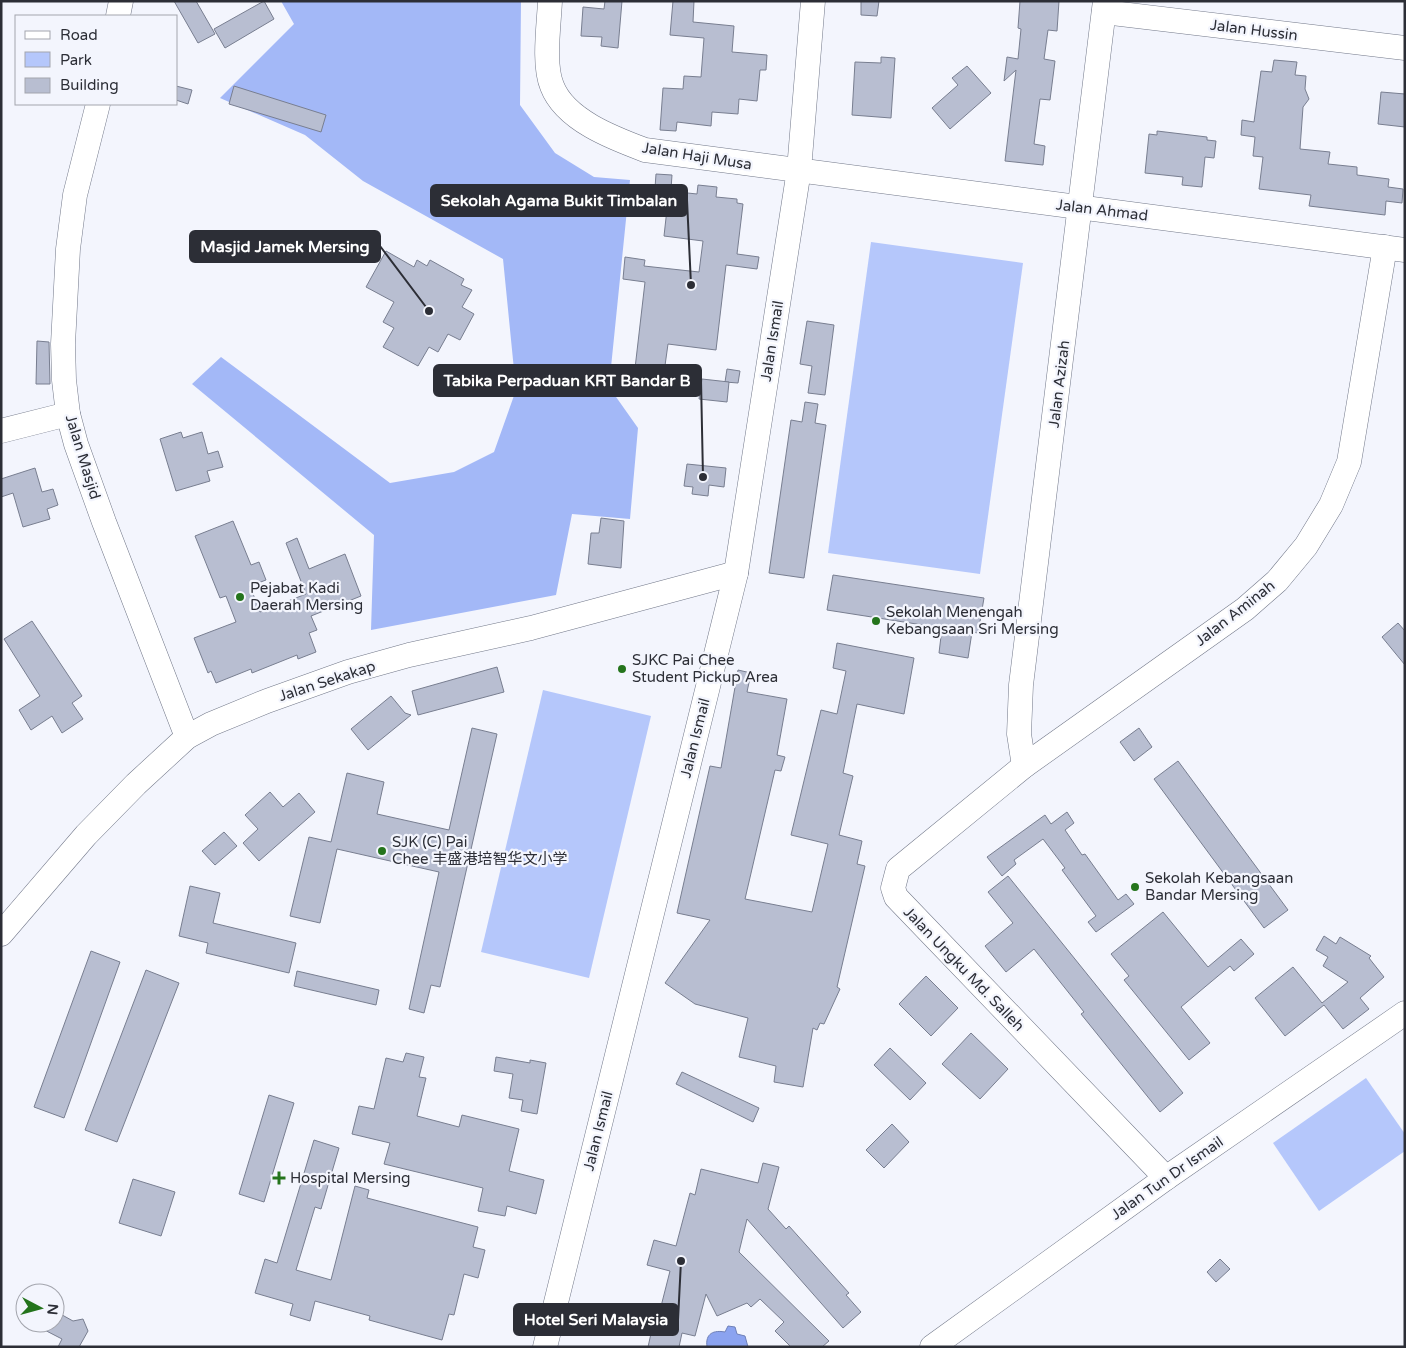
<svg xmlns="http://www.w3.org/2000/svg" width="1406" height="1348" viewBox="0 0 1406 1348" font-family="'Varela Round','Noto Sans SC',sans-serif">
  <rect width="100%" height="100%" fill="#f3f5fd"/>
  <g fill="#b5c7fb">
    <path d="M871 242 1023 263 980 574 828 553Z"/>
    <path d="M543 690 651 716 589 978 481 952Z"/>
    <path d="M1366 1078 1405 1134V1151L1319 1211 1273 1143Z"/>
  </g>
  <path fill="#a3b8f7" d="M281 1H521L520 105 555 153 594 177 630 180 609 387 638 428 630 519 572 514 556 595 371 630 374 535 192 384 221 357 390 483 454 472 494 452 516 390 503 259 363 181 305 135 220 98 294 24Z"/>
  <path fill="#8ba3f0" stroke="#6e80b8" d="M728 1326 735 1327 737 1334 745 1336 748 1347H707C705 1333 714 1330 725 1332Z"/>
  <g fill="#b8bed1" stroke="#787e90">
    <path d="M174 1H196L215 34 198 43Z"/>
    <path d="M264 1 274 19 225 48 214 29Z"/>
    <path d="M605 1H622L618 48 601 46 602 37 581 36 583 7 604 9Z"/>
    <path d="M673 1H694L693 22 734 26 732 52 767 55 766 70H760L757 101 739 99 738 114 712 112 711 126 677 122 676 131 660 130 663 88 683 89 684 76 701 77 704 38 670 35Z"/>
    <path d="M861 1H879L877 16 861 15Z"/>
    <path d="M1020 1H1059L1057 31 1048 30 1044 59 1055 61 1050 100 1040 99 1034 144 1045 146 1043 165 1005 161 1016 70 1004 81 1007 57 1018 59 1021 29 1018 28Z"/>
    <path d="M881 57 895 58 891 118 852 115 855 62 881 63Z"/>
    <path d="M1274 60 1297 62 1295 75 1306 76 1305 89 1309 99 1303 107 1300 149 1330 152 1328 164 1357 167V175L1389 179 1388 187 1403 189 1402 203 1386 201 1385 215 1309 206 1311 195 1259 189 1263 157 1253 156 1255 137 1241 135 1242 120 1254 122 1261 71 1272 72Z"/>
    <path d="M967 66 991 93 950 129 932 108 958 85 952 78Z"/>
    <path d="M176 86 192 90 188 104 176 100Z"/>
    <path d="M234 86 326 115 321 132 229 104Z"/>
    <path d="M1381 92 1405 94V127L1378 124Z"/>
    <path d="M1157 131 1207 137V140L1216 141 1214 158 1205 157 1202 187 1182 185 1183 177 1145 173 1149 134 1157 135Z"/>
    <path d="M656 174 672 175 671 189 655 188Z"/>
    <path d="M698 185 717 187 716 197 737 199V203L743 204 737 254 759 257 757 269 726 265 716 350 668 344 663 380 634 377 645 282 623 279 625 257 645 260 644 266 699 272 703 241 664 236 669 191 697 194Z"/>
    <path d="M386 251 414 267 417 260 427 266 430 260 464 279 461 285 472 290 462 307 474 314 460 340 448 334 438 352 429 347 418 366 383 347 394 328 383 322 394 302 366 287Z"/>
    <path d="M807 321 834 325 825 395 808 393 812 366 800 364Z"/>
    <path d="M37 341 49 342 50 384H36Z"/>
    <path d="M727 369 740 371 738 383 725 382Z"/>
    <path d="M702 379 729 382 727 402 699 399Z"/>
    <path d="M805 402 818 404 815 423 826 425 804 578 769 573 791 420 802 422Z"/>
    <path d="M181 432 183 438 202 432 208 454 218 451 223 467 207 471 210 481 176 491 160 439Z"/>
    <path d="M687 464 726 468 724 487 709 485 708 496 692 494 693 487 684 486Z"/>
    <path d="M35 468 42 492 53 489 58 505 47 509 50 519 23 527 13 493 1 497V479Z"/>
    <path d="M601 518 624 521 621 568 588 564 591 533H599Z"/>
    <path d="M233 521 251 565 259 562 266 580 250 586 260 612 306 594 286 543 297 538 309 569 345 554 361 596 311 616 317 630 309 633 316 652 298 659 297 655 252 673 251 669 216 683 211 671 208 673 194 638 236 622 226 596 220 598 195 536Z"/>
    <path d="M833 575 984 598 978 633 972 632 968 658 939 653 942 628 827 610Z"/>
    <path d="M32 621 82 696 72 703 83 719 62 733 52 716 31 730 19 710 40 696 4 639Z"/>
    <path d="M1398 623 1405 631V665L1382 637Z"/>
    <path d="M837 643 914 658 904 714 857 704 843 773 853 776 839 835 862 841 857 864 865 866 837 987 840 989 824 1024 820 1023 817 1030 813 1028 803 1087 774 1082 776 1066 739 1057 748 1018 695 1004 665 983 710 920 677 913 710 766 721 768 738 670 751 673 747 692 787 699 777 755 785 757 781 771 775 770 745 899 812 912 828 844 791 835 821 710 837 714 846 671 833 668Z"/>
    <path d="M497 667 504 692 418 715 412 691Z"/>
    <path d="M391 696 405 713 411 715 368 750 351 729Z"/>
    <path d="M472 728 497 734 440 987 431 985 424 1013 409 1009 439 872 337 849 320 923 290 916 309 837 331 842 347 773 384 782 377 814 449 830Z"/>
    <path d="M1139 728 1152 747 1134 761 1120 742Z"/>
    <path d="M1178 761 1288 910 1264 928 1154 779Z"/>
    <path d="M270 792 283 807 299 793 315 812 259 861 243 843 258 829 245 815Z"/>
    <path d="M1067 812 1074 823 1065 830 1082 855 1085 854 1118 900 1126 894 1134 904 1096 932 1088 922 1096 916 1062 870 1065 868 1043 839 1014 860 1016 864 1002 876 987 857 1045 815 1051 824Z"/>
    <path d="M224 832 237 846 215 865 202 851Z"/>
    <path d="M1008 876 1183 1093 1160 1112 1081 1014 1084 1012 1034 949 1006 972 985 946 1013 923 988 892Z"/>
    <path d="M190 886 220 893 213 923 296 943 289 973 206 953 208 943 179 936Z"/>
    <path d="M1163 912 1208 967 1241 939 1254 954 1234 971 1230 966 1181 1007 1210 1043 1189 1060 1124 980 1129 976 1111 954Z"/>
    <path d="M1324 936 1336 944 1340 937 1371 956 1369 958 1384 977 1360 998 1369 1009 1343 1029 1324 1005 1285 1036 1255 998 1293 967 1322 1003 1348 982 1323 966 1328 957 1316 950Z"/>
    <path d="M91 951 120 962 64 1118 34 1107Z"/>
    <path d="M146 970 179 983 117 1142 85 1130Z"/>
    <path d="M297 971 379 990 376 1005 294 986Z"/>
    <path d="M926 976 958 1008 931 1036 899 1004Z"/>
    <path d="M971 1033 1008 1069 980 1099 942 1064Z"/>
    <path d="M890 1048 926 1083 910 1100 874 1065Z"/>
    <path d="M406 1053 424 1057 419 1077 426 1078 417 1116 459 1127 462 1115 519 1129 509 1171 544 1180 536 1214 507 1206 505 1216 478 1211 483 1188 384 1164 390 1143 352 1134 359 1106 374 1109 386 1058 403 1062Z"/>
    <path d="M496 1057 530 1063V1060L546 1063 537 1114 521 1111 523 1100 509 1098 513 1074 494 1071Z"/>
    <path d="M682 1072 759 1108 753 1122 676 1084Z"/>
    <path d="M269 1095 294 1103 264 1202 239 1194Z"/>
    <path d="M892 1124 909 1142 884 1168 866 1150Z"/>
    <path d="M314 1140 339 1148 321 1209 315 1207 296 1270 331 1280 355 1186 369 1190 367 1198 478 1227 473 1247 485 1250 478 1278 464 1274 454 1315 449 1314 442 1340 369 1320 370 1316 315 1301 310 1321 290 1315 293 1304 255 1293 265 1259 277 1263Z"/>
    <path d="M763 1163 779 1167 768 1209 786 1229 789 1226 849 1293 846 1295 861 1312 843 1328 747 1219 739 1252 829 1341 822 1347H791L775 1331 784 1322 760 1299 751 1307 747 1303 717 1316 706 1294 695 1336 682 1333 679 1347H648L652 1329 655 1330 670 1271 647 1265 654 1240 676 1246 690 1193 695 1195 701 1169 758 1183Z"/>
    <path d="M133 1179 175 1192 161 1236 119 1223Z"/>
    <path d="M1220 1259 1230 1269 1216 1282 1207 1272Z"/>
    <path d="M55 1311 73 1321 83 1319 88 1331 79 1347H58L62 1339 31 1323H55Z"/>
  </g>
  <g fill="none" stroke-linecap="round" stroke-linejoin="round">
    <g stroke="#727889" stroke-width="25">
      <g id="minor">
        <path d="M550 1C549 24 543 65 552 86 565 120 613 138 645 150L1405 250"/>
        <path d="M1104 12 1405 48"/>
        <path d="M118 16 121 1"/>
        <path d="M98 104 75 195 68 249 63 344 64 380 68 414 76 444 104 522 187 737"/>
        <path d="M1 431 68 414"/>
        <path d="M1024 766 1019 734 1021 685 1105 1"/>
        <path d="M1 934 86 835 136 784 187 737 211 724 267 701 348 672 409 655 531 628 736 573"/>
        <path d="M1166 1178 896 897 893 888 898 869 1024 766 1245 609 1277 581 1306 546 1331 505 1349 462 1385 247"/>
        <path d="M545 1347 736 573 799 170 813 1"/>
        <path d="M932 1347 1166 1178 1405 1013"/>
      </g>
    </g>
    <use href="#minor" stroke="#fff" stroke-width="24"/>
  </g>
  <g fill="#24741c" stroke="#f3f5fd" stroke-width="2">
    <circle cx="240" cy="597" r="5"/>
    <circle cx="876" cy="621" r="5"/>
    <circle cx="622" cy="669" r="5"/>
    <circle cx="382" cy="851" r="5"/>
    <circle cx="1135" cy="887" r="5"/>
    <path d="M276.5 1170.5h5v5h5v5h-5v5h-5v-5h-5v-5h5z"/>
  </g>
  <g text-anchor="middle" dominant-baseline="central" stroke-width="4.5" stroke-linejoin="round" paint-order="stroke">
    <g font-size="15" fill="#2c2e36" stroke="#f3f5fd">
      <text transform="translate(1254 30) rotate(7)">Jalan Hussin</text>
      <text transform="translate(697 156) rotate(9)">Jalan Haji Musa</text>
      <text transform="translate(1102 210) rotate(7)">Jalan Ahmad</text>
      <text transform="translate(772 341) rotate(-81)">Jalan Ismail</text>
      <text transform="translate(1059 384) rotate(-83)">Jalan Azizah</text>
      <text transform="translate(83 457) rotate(73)">Jalan Masjid</text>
      <text transform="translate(1235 613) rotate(-38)">Jalan Aminah</text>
      <text transform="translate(327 681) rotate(-18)">Jalan Sekakap</text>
      <text transform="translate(695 738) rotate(-76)">Jalan Ismail</text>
      <text transform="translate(964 969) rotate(46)">Jalan Ungku Md. Salleh</text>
      <text transform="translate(598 1131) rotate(-76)">Jalan Ismail</text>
      <text transform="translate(1167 1178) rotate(-35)">Jalan Tun Dr Ismail</text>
    </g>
    <g font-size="15" fill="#2c2e36" stroke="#f3f5fd" text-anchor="start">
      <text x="250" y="588">Pejabat Kadi<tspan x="250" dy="17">Daerah Mersing</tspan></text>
      <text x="886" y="612">Sekolah Menengah<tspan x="886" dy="17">Kebangsaan Sri Mersing</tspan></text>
      <text x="632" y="660">SJKC Pai Chee<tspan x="632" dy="17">Student Pickup Area</tspan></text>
      <text x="392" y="842">SJK (C) Pai<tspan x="392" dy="17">Chee 丰盛港培智华文小学</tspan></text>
      <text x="1145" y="878">Sekolah Kebangsaan<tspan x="1145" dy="17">Bandar Mersing</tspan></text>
      <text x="290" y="1178">Hospital Mersing</text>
    </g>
  </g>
  <path fill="none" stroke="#2c2e36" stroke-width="2" d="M691 285L687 200M429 311L380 246M703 477L701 380M681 1261L678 1320"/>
  <g fill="#2c2e36" stroke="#f3f5fd" stroke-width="2">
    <circle cx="691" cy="285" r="5"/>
    <circle cx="429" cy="311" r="5"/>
    <circle cx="703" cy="477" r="5"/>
    <circle cx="681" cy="1261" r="5"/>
  </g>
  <g fill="#2c2e36" stroke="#2c2e36" stroke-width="2">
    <rect x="431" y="185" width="256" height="31" rx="5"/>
    <rect x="190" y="231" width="190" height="31" rx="5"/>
    <rect x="434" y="365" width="267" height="31" rx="5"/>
    <rect x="514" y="1304" width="164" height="31" rx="5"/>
  </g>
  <g font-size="16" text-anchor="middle" font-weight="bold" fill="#fff">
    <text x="559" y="206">Sekolah Agama Bukit Timbalan</text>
    <text x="285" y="252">Masjid Jamek Mersing</text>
    <text x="567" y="386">Tabika Perpaduan KRT Bandar B</text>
    <text x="596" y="1325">Hotel Seri Malaysia</text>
  </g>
  <rect width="1406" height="1348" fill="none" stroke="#2c2e36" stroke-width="5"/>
  <rect x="15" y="15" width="162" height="90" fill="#f3f5fd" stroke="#a3a5ad"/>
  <rect x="25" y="31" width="25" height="8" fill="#ffffff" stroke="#a3a5ad"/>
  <text x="60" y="40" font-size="15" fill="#2c2e36">Road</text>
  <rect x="25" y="52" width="25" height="15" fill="#b5c7fb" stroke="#a3a5ad"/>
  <text x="60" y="65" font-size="15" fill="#2c2e36">Park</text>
  <rect x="25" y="78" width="25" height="15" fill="#b8bed1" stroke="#a3a5ad"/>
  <text x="60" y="90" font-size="15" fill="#2c2e36">Building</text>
  <g transform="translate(40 1308) rotate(96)"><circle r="24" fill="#f3f5fd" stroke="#a3a5ad"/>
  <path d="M0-4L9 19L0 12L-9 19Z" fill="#24741c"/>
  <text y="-8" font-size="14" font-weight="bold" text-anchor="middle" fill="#2c2e36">N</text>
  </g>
</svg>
